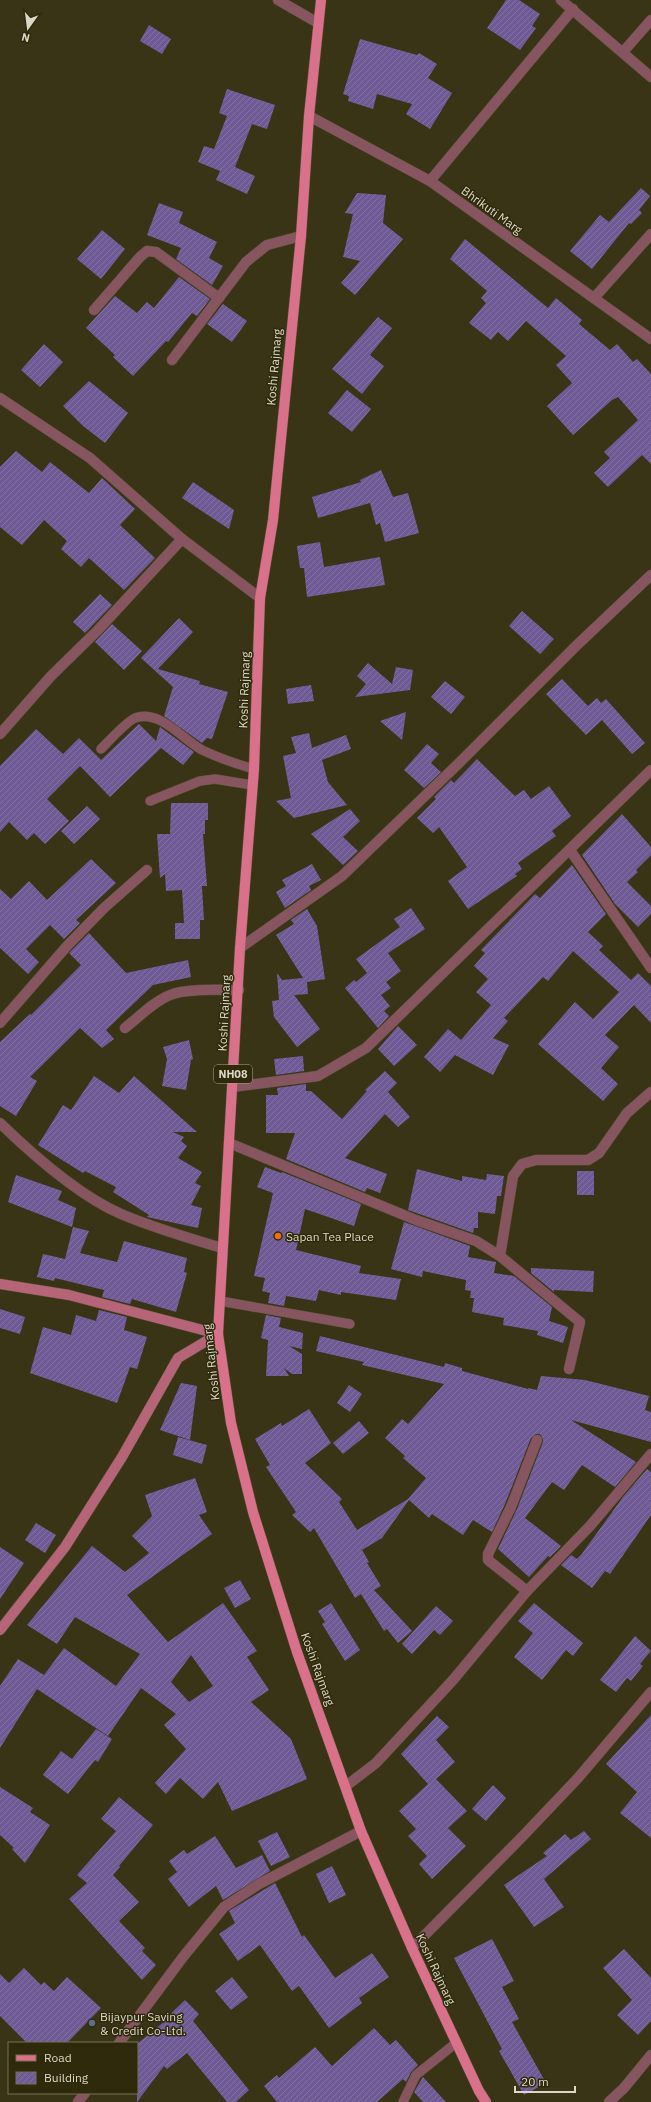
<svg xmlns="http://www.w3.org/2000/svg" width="651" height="2102" viewBox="0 0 651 2102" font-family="'IBM Plex Sans',sans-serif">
  <defs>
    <pattern id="building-hatch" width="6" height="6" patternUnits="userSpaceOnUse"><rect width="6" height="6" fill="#6f5a95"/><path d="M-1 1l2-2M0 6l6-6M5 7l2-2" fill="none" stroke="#8371a2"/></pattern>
  </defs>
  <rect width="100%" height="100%" fill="#3a3416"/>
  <g fill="url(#building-hatch)" fill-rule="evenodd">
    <path d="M506 0H519L540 14 532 26 536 28 520 50 487 28Z"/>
    <path d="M149 25 171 39 162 54 140 41Z"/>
    <path d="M360 39 417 55 419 53 437 64 428 78 452 93 430 129 406 114 412 104 377 94 373 109 348 101 349 96 343 94Z"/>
    <path d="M227 89 275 105 267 129 252 124 235 167 255 176 247 194 216 180 220 171 198 162 204 146 214 149 227 116 219 113Z"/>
    <path d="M641 188 650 196 639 210 642 213 631 224 629 223 592 269 570 251 600 215 609 222Z"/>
    <path d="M357 193 386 195 383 223 403 239 355 295 341 283 360 261 343 257 353 214 345 213Z"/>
    <path d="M159 203 183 212 179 223 217 242 209 258 223 266 212 285 176 259 181 248 147 235Z"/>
    <path d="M102 230 125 249 101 279 77 259Z"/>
    <path d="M465 239 548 308 556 298 582 320 579 324 610 350 617 344 633 362 637 359 651 374V464L642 455 608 487 594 473 610 458 604 452 638 420 618 397 612 400 573 435 547 406 572 383 556 365 566 356 526 321 508 341 498 332 491 340 469 323 486 303 481 298 487 291 450 259Z"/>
    <path d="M179 277 210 299 197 316 192 313 168 342 166 341 133 376 113 357 115 355 86 328 115 296 137 313 147 302 154 308Z"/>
    <path d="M223 304 247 321 232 342 207 324Z"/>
    <path d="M378 317 392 328 370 355 384 366 362 394 332 369Z"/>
    <path d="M44 344 63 362 40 387 21 370Z"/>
    <path d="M89 381 128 413 105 443 83 426 63 406Z"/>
    <path d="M347 390 371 409 352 432 328 413Z"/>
    <path d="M16 451 42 472 50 462 89 493 102 478 135 509 120 525 155 558 124 590 89 558 81 567 61 549 67 541 44 520 22 545 0 527V467Z"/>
    <path d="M381 470 393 497 408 493 419 533 385 542 380 523 376 525 370 503 318 518 312 497 361 482 360 480Z"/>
    <path d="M193 482 234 510 229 529 182 498Z"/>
    <path d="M320 542 324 567 380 557 385 585 307 597 304 568H300L297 546Z"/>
    <path d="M100 594 112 605 85 633 73 622Z"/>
    <path d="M522 611 554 639 540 654 509 626Z"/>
    <path d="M179 618 193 632 158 669 200 681 199 684 228 692 212 739 207 738 202 743 164 716 173 687 141 658Z"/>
    <path d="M112 624 142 651 124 670 95 642Z"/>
    <path d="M368 663 392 684 396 667 413 670 410 690 355 697 366 684 357 676Z"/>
    <path d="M562 679 588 706 597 698 601 703 606 699 645 743 632 754 602 720 586 735 546 694Z"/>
    <path d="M445 681 465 697 451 714 431 697Z"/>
    <path d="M311 685 314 701 288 704 286 689Z"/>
    <path d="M406 712 402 740 380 721Z"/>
    <path d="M139 724 156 741 160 727 194 752 183 765 161 748 110 797 80 766 47 799 69 821 45 844 34 833 27 840 9 822 0 832V766L36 729 63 754 79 738 101 760Z"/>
    <path d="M309 733 312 748 346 735 351 749 322 760 328 782 347 805 294 818 276 801 291 798 283 756 296 753 291 737Z"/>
    <path d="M427 744 439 754 431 763 441 772 424 788 404 770Z"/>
    <path d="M477 759 515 796 524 790 531 799 549 786 571 816 552 831 556 836 518 863 522 869 515 874 517 876 468 909 448 881 467 867 439 827 433 833 417 818 436 799 434 797 451 780 454 783Z"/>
    <path d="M171 803H208V820H205V834H203L207 886H202L204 920H200V939H175V923H184L182 890 166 891 165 874 160 878 157 834H170Z"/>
    <path d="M87 806 100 819 74 844 61 831Z"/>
    <path d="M350 809 360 821 343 837 358 851 343 865 311 834Z"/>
    <path d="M622 814 651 847V855L636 870 638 872 627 882 651 906V914L638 927 615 904 582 855Z"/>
    <path d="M91 859 116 883 76 920 80 923 64 939 50 925 26 949 39 962 28 974 0 948V889L11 899 29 881 47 900Z"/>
    <path d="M312 864 321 880 309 886 311 890 285 908 276 892 286 886 282 880Z"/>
    <path d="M572 865 606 914 588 932 603 946 599 950 631 980 638 973 651 986V1023L634 1005 605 1035 619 1047 601 1068 618 1084 603 1101 538 1044 575 1002 593 1019 619 992 573 951 548 981 543 977 504 1018 508 1021 493 1038 509 1045 493 1075 455 1055 440 1072 424 1057 448 1029 461 1040 491 1005 476 992 488 979 474 966 485 953 481 950 535 894 540 898Z"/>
    <path d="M411 908 425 929 388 953 401 971 386 982 391 988 381 995 390 1006 384 1011 389 1016 378 1028 345 988 354 980 356 982 367 973 356 959 400 927 394 919Z"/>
    <path d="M307 909 317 926 325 979 307 982 308 994 294 995 320 1029 297 1047 274 1017 272 1001 279 1000 277 973 282 980 303 978 276 935 294 924 291 920Z"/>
    <path d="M89 933 126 973 188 960 191 977 153 985 106 1030 114 1039 102 1048 80 1028 30 1077 37 1081 16 1116 0 1106V1042L30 1014 31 1015 81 965 69 953Z"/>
    <path d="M398 1026 417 1045 394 1066 378 1049Z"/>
    <path d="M189 1040 193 1059 191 1060 186 1090 162 1086 167 1059 163 1047Z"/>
    <path d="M303 1056 304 1071 276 1075 274 1059Z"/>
    <path d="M385 1071 397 1083 388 1092 410 1117 398 1127 385 1114 345 1158 387 1174 380 1193 367 1188 365 1192 286 1159 295 1133H266V1095H278L277 1088 306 1084V1091H311L342 1119 367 1091 365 1090Z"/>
    <path d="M94 1076 119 1093 134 1076 197 1132H173L184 1137 181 1141 187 1146 178 1158 202 1172 195 1183 201 1186 191 1205 202 1208 198 1228 147 1217 149 1215 113 1192 116 1187 85 1171 83 1173 38 1145 63 1105 71 1110Z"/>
    <path d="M265 1167 281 1173 282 1172 361 1204 354 1226 305 1209 296 1250 361 1266 359 1273 401 1279 396 1300 341 1292V1295L319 1290 316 1301 286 1296 284 1306 268 1303 270 1293 262 1291 265 1278 254 1276 273 1193 257 1187Z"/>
    <path d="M417 1169 462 1181V1176L486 1180 487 1174 504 1176 501 1196H497L495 1214 478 1212V1228H474L473 1233 408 1210Z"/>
    <rect x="577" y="1171" width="17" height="24"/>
    <path d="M16 1175 62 1191 58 1200 76 1208 72 1227 8 1202Z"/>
    <path d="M404 1222 470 1246 468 1257 496 1262 494 1273 514 1276 552 1307 549 1321 568 1327 563 1343 537 1335 538 1331 503 1325 504 1318 472 1312 474 1298H470L471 1291 465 1290 466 1280 423 1271 422 1277 391 1269Z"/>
    <path d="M73 1227 89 1231 80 1253 117 1262 124 1241 187 1258 184 1272 187 1273 176 1312 132 1299 130 1304 102 1297 104 1290 55 1278 54 1281 37 1277 43 1254 65 1259Z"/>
    <path d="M531 1268 594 1271 593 1292 554 1290V1292L531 1273Z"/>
    <path d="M0 1309 25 1317 20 1334 0 1328Z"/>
    <path d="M99 1310 127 1317 124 1330 147 1337 137 1369 130 1367 117 1403 30 1373 43 1327 71 1335 76 1315 96 1321Z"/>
    <path d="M266 1315 281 1318 279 1327 303 1333 302 1349 289 1346 302 1354V1374H292L284 1368 289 1376H266L268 1340 261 1338Z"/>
    <path d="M320 1336 444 1367 445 1363 462 1368V1371L528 1389V1388L537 1390 541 1376 585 1380 649 1396 645 1410 651 1412V1442L571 1420 636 1462 615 1487 582 1465 564 1490 552 1482 525 1518 561 1546 550 1557 548 1556 529 1577 498 1549 517 1509 543 1442V1439L540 1434H536L531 1438 505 1504 492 1532 473 1520 463 1535 432 1514 429 1518 409 1500 382 1538 362 1550 369 1562 367 1563 381 1586 374 1590 412 1631 398 1643 387 1629 384 1631 361 1594 355 1598 314 1528 310 1532 292 1515 296 1512 266 1467 270 1465 255 1439 281 1423 282 1426 309 1409 331 1443 305 1463 342 1499 339 1502 357 1530 408 1499 426 1478 403 1458 405 1456 385 1438 402 1419 408 1424 444 1384 362 1365 364 1362 316 1351Z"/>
    <path d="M181 1383 197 1386 190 1440 160 1430Z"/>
    <path d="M349 1385 362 1394 350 1412 337 1403Z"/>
    <path d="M359 1421 369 1433 343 1454 333 1443Z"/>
    <path d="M178 1437 207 1445 202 1464 173 1455Z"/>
    <path d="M647 1469 651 1472V1515L610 1574 605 1571 592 1588 561 1565 571 1555 577 1559 581 1555 623 1497Z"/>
    <path d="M195 1478 207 1512 199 1515 212 1534 127 1595 168 1642 223 1603 257 1651 247 1657 269 1690 251 1702 291 1739 307 1779 232 1811 218 1782 203 1799 180 1778 166 1794 155 1783 186 1749 164 1725 176 1714 141 1688 108 1736 37 1689 0 1748V1686L18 1659 44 1675 64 1648 116 1686 140 1654 75 1617 57 1644 27 1625 92 1546 125 1572 149 1553 132 1536 152 1516 145 1495ZM191 1655 213 1686 189 1702 171 1682Z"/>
    <path d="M36 1523 56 1535 45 1553 25 1540Z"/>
    <path d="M0 1547 24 1563 0 1599Z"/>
    <path d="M240 1580 251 1599 235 1608 224 1588Z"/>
    <path d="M331 1603 360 1650 345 1661 322 1624 325 1622 318 1611Z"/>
    <path d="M534 1603 583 1643 573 1656 566 1650 542 1680 514 1657 533 1633 518 1621Z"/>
    <path d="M436 1606 453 1621 440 1635 434 1630 412 1654 402 1644Z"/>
    <path d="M635 1636 651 1651 640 1664 643 1666 631 1681 627 1678 616 1692 600 1680Z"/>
    <path d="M651 1715V1838L620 1813 637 1792 606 1764Z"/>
    <path d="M437 1716 449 1727 436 1740 455 1762 436 1779 467 1811 448 1828 466 1846 432 1879 419 1864 427 1856 408 1836 416 1829 399 1811 428 1784 401 1754Z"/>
    <path d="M96 1729 112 1739 98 1762 95 1760 68 1794 43 1775 61 1751 72 1759Z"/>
    <path d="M493 1785 506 1798 486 1821 472 1809Z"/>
    <path d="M0 1787 33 1808 30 1812 50 1825 25 1863 12 1849 14 1848 0 1835Z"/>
    <path d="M119 1797 153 1825 119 1866 120 1867 113 1875 139 1902 119 1921 145 1948 142 1951 156 1965 142 1980 69 1899 87 1883 77 1875 116 1831 101 1819Z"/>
    <path d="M584 1831 591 1839 544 1879 564 1907 534 1927 504 1885 547 1856 543 1853 565 1834 571 1840Z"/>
    <path d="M277 1832 290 1857 271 1866 258 1841Z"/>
    <path d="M215 1836 236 1868 262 1855 270 1871 223 1900 216 1886 189 1907 168 1879 177 1872 169 1861 184 1850 187 1854Z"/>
    <path d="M332 1866 346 1895 329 1903 316 1874Z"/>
    <path d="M275 1883 302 1937 304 1935 335 1978 372 1953 389 1977 359 1998 362 2003 329 2028 299 1986 292 1991 260 1945 238 1961 219 1934 235 1923 229 1911Z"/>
    <path d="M492 1939 514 1981 502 1987 519 2019 512 2022 546 2083 524 2095 499 2051 502 2049 454 1958Z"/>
    <path d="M624 1949 651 1978V2021L638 2035 617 2015 632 2000 603 1968Z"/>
    <path d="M24 1968 41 1985 44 1982 54 1991 67 1977 101 2008 67 2043H27L0 2016V1974L9 1983Z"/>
    <path d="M232 1977 248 1997 231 2010 215 1991Z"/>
    <path d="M185 2000 199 2014 193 2021 249 2090 236 2102H227L187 2053 167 2069 164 2066 137 2102V2044L165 2021 164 2020Z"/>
    <path d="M374 2028 390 2045 396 2040 418 2065 411 2072 406 2082 403 2079 377 2102H277L264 2086 277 2075 279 2078 315 2047 332 2066Z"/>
    <path d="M423 2077 446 2102H423L414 2092Z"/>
  </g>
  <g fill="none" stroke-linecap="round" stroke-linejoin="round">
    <g stroke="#575236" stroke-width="10">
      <g id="lane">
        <path d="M101 749C109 741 126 722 135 718 160 709 182 739 202 750 219 758 236 764 254 769"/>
        <path d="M150 801 200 781 215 779 252 785"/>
        <path d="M220 1301 350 1324"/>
        <path d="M403 2102 416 2075 456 2043"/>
      </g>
    </g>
    <g stroke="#575236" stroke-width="11">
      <g id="street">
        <path d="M278 0 318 23"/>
        <path d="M561 0 651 77"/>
        <path d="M623 52 651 20"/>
        <path d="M309 116 430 181 651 339"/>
        <path d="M430 181 573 9"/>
        <path d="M594 298 651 234"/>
        <path d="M94 310 140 257 147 251 156 252 219 298"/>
        <path d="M172 360 246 262 267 245 301 236"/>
        <path d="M0 398 90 458 182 539 260 598"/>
        <path d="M0 734 51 676 97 631 182 539"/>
        <path d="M570 850 651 968"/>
        <path d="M240 948 342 876 457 765 576 646 651 575"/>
        <path d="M0 1023 67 946 104 908 147 870"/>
        <path d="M125 1028C139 1017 153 1002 170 995 187 988 220 990 239 990"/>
        <path d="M232 1087 318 1076 366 1048 651 770"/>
        <path d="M0 1123C33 1155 80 1196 121 1214 154 1228 188 1238 222 1248"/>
        <path d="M229 1143 416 1220 476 1241 500 1256 580 1322 569 1369"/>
        <path d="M500 1256 513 1176 522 1164 536 1160H588L599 1153 627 1113 651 1092"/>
        <path d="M527 1591 488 1560V1554L511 1507 537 1440"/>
        <path d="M346 1786 376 1763 453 1680 527 1591 590 1526 651 1454"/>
        <path d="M412 1948 522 1837 578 1778 651 1692"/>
        <path d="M119 2043 183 1957 224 1907 259 1884 361 1831"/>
        <path d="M78 2102 85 2093"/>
        <path d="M609 2102 624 2088 651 2055"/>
      </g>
    </g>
    <g stroke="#575236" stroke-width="11">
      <g id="secondary">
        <path d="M0 1284 69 1295 218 1334"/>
        <path d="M0 1630 65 1547 122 1457 178 1358 218 1334"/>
      </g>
    </g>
    <g stroke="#575236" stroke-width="11">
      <path id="primary" d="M321 0 309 116 301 236 273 520 260 598 254 769 240 948 218 1334 231 1423 253 1512 297 1652 361 1831 412 1948 479 2091 486 2102"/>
    </g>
    <use href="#lane" stroke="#87555f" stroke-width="9"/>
    <use href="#street" stroke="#87555f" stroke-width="10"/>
    <use href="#secondary" stroke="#b56577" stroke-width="10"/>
    <use href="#primary" stroke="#d87189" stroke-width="10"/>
  </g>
  <circle fill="#e8710a" stroke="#302a0c" stroke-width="1.5" cx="278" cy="1236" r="4"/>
  <circle fill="#5c6f8a" stroke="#302a0c" stroke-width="1.5" cx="92" cy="2023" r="4"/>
  <g text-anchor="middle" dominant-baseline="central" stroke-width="3" stroke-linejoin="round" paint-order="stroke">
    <rect fill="#302a0c" stroke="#a8a48f" stroke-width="1" x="214" y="1065" width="38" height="18" rx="3"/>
    <g font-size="11" font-weight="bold" fill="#dbd8c7">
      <text x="233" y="1074">NH08</text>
    </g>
    <g font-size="12" fill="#dbd8c7" stroke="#302a0c">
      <text transform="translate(492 210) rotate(36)">Bhrikuti Marg</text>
      <text transform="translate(274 367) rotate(-85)">Koshi Rajmarg</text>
      <text transform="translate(244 690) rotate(-88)">Koshi Rajmarg</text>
      <text transform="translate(224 1013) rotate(-87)">Koshi Rajmarg</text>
      <text transform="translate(211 1362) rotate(-96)">Koshi Rajmarg</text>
      <text transform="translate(318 1669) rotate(70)">Koshi Rajmarg</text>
      <text transform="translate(436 1969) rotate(65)">Koshi Rajmarg</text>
    </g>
    <g font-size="12" fill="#dbd8c7" stroke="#302a0c" text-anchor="start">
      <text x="286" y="1236">Sapan Tea Place</text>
      <text x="100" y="2016">Bijaypur Saving<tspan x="100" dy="14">&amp; Credit Co-Ltd.</tspan></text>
    </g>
  </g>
  <rect x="8" y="2042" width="130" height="52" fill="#302a0c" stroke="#747057"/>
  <rect x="16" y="2055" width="20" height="6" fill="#d87189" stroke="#747057"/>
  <text x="44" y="2062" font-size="12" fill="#dbd8c7">Road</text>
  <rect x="16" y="2072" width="20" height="12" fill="url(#building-hatch)" stroke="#747057"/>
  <text x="44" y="2082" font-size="12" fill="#dbd8c7">Building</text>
  <g transform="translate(28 28) rotate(194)" stroke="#302a0c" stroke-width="3" paint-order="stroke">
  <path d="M0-3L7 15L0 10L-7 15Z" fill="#dbd8c7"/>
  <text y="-6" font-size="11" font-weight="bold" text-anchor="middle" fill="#dbd8c7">N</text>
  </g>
  <path d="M515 2086v6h60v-6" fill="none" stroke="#dbd8c7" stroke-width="2"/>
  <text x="521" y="2086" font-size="12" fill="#dbd8c7" stroke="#302a0c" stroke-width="3" paint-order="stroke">20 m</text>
</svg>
